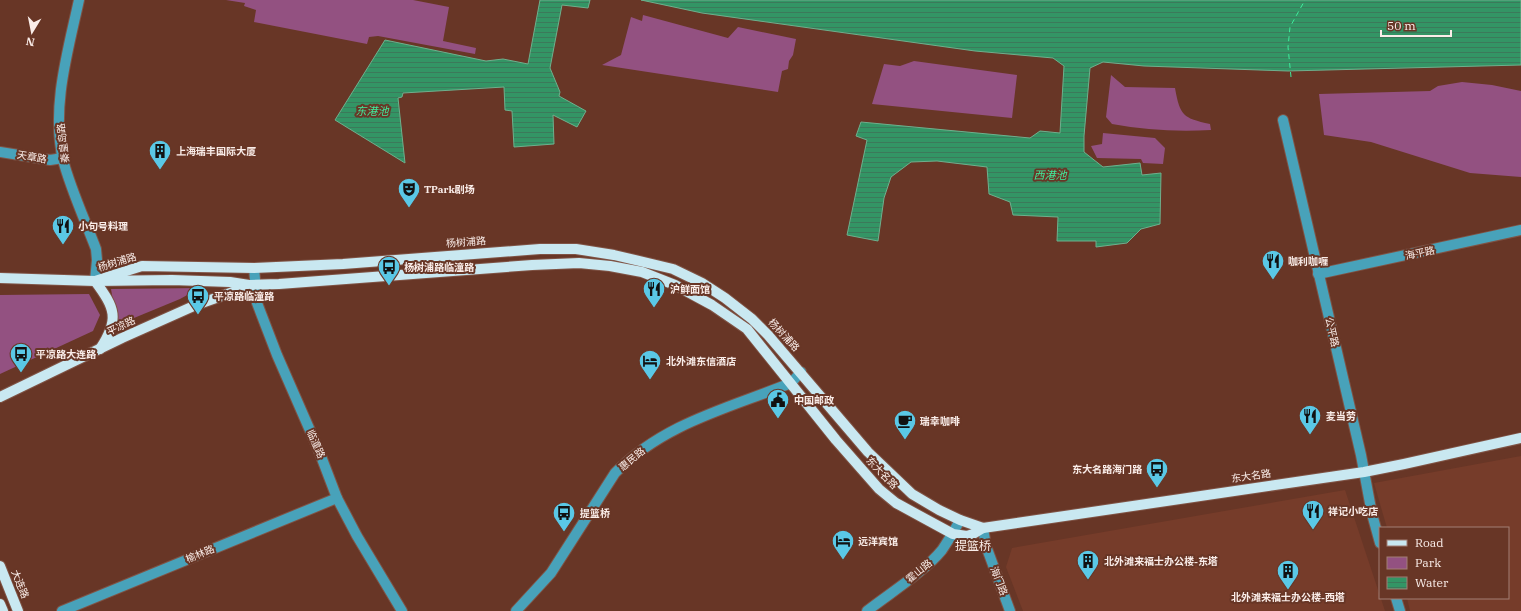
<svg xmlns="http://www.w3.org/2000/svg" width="1521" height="611" viewBox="0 0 1521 611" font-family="'IBM Plex Serif','Noto Sans SC',serif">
  <defs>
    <pattern id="water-rules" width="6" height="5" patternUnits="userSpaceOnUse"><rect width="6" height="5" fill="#339565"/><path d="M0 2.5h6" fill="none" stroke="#3b7a5a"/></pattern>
  </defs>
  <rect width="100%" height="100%" fill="#683626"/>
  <g fill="#763c2a">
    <path d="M1521 456V611H1410L1407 598H1508V528H1387L1374 483Z"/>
    <path d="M1345 490 1385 611H1023L1006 567 1012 548Z"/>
  </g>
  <g fill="#935181">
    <path d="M226 0H413L449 7 443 41 476 48 475 54 378 36 369 37 367 44 254 22 256 10 244 6 245 3Z"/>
    <path d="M643 15 728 38 738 27 796 39 793 55 789 61 788 69 782 71 778 92 602 65 621 55 631 17 642 21Z"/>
    <path d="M914 61 1017 75 1012 118 872 104 884 64 900 66Z"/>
    <path d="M1111 75 1125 87 1175 88C1180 116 1183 118 1210 124L1211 130C1177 132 1145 130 1112 124L1106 117Z"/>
    <path d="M1462 82 1492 85 1521 91V177L1470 173 1371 142 1324 135 1319 94 1430 91 1438 86Z"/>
    <path d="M1103 133 1155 138 1165 148 1163 164 1143 163 1141 159 1097 158 1091 146 1102 144Z"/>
    <path d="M200 288 180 299 117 325 111 289Z"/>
    <path d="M89 294 100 315 93 331 0 374V295Z"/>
  </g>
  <g fill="url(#water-rules)" stroke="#6faf8d">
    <path d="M540 0H590L588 8 562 5 550 68 560 92 559 96 586 111 577 127 553 115 554 144 514 147 512 111 505 110 504 87 403 93 402 97 398 98 405 163 335 120 385 40 486 61 503 59 528 64Z"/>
    <path d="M641 0H1521V65L1288 71 1144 66 1103 62 1090 68 1084 136V152L1103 167 1140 163 1142 175 1161 173 1160 224 1141 229 1127 243 1096 247V241H1057L1058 217 1013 215 1010 202 989 194 987 167 937 161 911 162 891 177 884 198 878 241 847 235 867 140 856 136 861 122 1030 138 1040 131 1060 133 1064 66 1053 58 975 51 702 13Z"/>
  </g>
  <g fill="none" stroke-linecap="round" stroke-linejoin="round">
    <path stroke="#40eb9d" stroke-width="1" stroke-dasharray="5 4" stroke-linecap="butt" d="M1291 77 1288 47 1290 27 1305 0"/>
    <g stroke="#7f5345" stroke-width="12">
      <g id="minor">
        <path d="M79 0C68 51 51 107 63 160 71 190 85 220 96 249L97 260 95 281"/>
        <path d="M1283 120 1361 455 1372 514 1380 543"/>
        <path d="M0 152 50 160 63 158"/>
        <path d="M254 268 257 303 277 355 319 451 337 498 357 536 402 611"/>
        <path d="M1318 274 1521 230"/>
        <path d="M983 528 986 546 1010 611"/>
        <path d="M1396 598 1400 611"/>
        <path d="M62 611 337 498"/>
        <path d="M516 611 551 573 615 473C664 423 729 408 791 383L801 372"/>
        <path d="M867 611C890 593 924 572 942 550 949 540 955 530 960 520"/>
      </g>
    </g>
    <g stroke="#7f5345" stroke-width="12">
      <g id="major">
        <path d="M0 278 95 281 172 280 230 282 249 285 279 284 532 265 579 263 610 266 642 272 675 285 712 305 747 329 836 440 879 489 896 503 953 534 967 536 973 534 983 528"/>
        <path d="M95 281 142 266 254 268 343 264 540 249H576L614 255 673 269 702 283 725 298 752 319 768 335 868 452 912 494 939 510 960 520 983 528 1364 472 1404 464 1521 438"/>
        <path d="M95 281C115 308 120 319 100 349"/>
        <path d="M0 397 122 338 196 305 250 286"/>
        <path d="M0 566 18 611"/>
        <path d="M0 604 3 611"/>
      </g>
    </g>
    <use href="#minor" stroke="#48a2ba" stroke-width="10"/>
    <use href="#major" stroke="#c9e8f1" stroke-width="10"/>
  </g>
  <defs>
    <g id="building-pin" transform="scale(1.15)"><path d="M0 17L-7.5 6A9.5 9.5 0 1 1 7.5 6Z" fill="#5ac8e6" stroke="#683626"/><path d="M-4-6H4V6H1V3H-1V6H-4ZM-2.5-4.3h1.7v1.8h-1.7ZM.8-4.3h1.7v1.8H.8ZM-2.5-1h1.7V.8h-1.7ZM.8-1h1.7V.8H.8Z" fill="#111"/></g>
    <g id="theatre-pin" transform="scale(1.15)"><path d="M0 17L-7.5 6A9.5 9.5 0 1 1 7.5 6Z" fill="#5ac8e6" stroke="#683626"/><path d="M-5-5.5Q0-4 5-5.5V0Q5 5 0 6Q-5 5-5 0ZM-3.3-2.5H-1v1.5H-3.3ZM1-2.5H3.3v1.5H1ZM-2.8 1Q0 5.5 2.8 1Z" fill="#111"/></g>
    <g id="restaurant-pin" transform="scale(1.15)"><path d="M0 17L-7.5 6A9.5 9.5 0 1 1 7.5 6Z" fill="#5ac8e6" stroke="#683626"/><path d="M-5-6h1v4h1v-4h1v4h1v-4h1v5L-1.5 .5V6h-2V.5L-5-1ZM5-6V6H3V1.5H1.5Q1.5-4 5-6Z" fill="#111"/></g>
    <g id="bus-pin" transform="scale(1.15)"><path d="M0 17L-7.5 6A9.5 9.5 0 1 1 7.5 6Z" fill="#5ac8e6" stroke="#683626"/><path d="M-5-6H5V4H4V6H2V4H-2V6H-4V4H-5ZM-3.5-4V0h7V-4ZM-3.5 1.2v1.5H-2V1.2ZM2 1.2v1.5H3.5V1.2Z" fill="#111"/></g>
    <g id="hotel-pin" transform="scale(1.15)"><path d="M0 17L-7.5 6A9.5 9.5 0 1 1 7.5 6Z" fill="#5ac8e6" stroke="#683626"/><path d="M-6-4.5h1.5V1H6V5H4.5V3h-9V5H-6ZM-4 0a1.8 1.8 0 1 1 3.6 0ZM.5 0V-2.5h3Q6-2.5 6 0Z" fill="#111"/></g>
    <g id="civic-pin" transform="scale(1.15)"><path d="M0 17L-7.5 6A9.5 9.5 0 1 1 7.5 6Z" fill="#5ac8e6" stroke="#683626"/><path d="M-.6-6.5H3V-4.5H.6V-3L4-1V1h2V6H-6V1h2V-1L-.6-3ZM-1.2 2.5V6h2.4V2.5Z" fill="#111"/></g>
    <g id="cafe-pin" transform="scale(1.15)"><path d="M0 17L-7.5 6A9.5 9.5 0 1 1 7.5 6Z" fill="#5ac8e6" stroke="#683626"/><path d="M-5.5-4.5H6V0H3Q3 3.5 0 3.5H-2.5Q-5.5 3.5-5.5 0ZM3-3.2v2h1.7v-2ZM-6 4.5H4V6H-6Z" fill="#111"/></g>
  </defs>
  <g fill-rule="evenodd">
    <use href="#building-pin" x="160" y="151"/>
    <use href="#theatre-pin" x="409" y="189"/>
    <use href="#restaurant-pin" x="63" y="226"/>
    <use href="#restaurant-pin" x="1273" y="261"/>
    <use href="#bus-pin" x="389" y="267"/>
    <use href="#restaurant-pin" x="654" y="289"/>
    <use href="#bus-pin" x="198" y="296"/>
    <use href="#bus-pin" x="21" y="354"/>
    <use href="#hotel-pin" x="650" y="361"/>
    <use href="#civic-pin" x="778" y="400"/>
    <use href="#restaurant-pin" x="1310" y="416"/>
    <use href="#cafe-pin" x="905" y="421"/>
    <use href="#bus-pin" x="1157" y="469"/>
    <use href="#restaurant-pin" x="1313" y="511"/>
    <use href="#bus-pin" x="564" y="513"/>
    <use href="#hotel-pin" x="843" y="541"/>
    <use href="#building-pin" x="1088" y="561"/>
    <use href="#building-pin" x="1288" y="571"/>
  </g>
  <g text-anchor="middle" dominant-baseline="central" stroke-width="4" stroke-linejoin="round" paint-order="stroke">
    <g font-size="10" fill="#faede9" stroke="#683626">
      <text transform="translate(63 143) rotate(-97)">秦皇岛路</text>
      <text transform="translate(32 157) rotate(10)">天章路</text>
      <text transform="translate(466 242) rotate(-4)">杨树浦路</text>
      <text transform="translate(1420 253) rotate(-12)">海平路</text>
      <text transform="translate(117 262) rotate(-17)">杨树浦路</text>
      <text transform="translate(121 326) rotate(-25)">平凉路</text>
      <text transform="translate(1332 332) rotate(77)">公平路</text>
      <text transform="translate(784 335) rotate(47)">杨树浦路</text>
      <text transform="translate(316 444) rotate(66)">临潼路</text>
      <text transform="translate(632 459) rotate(-39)">惠民路</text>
      <text transform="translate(882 473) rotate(46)">东大名路</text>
      <text transform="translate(1251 476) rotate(-8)">东大名路</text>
      <text transform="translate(200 554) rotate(-22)">榆林路</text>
      <text transform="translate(919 571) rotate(-39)">霍山路</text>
      <text transform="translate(999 581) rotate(69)">海门路</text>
      <text transform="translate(20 584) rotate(68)">大连路</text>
    </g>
    <g font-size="10" font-weight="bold" fill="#faede9" stroke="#683626" text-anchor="start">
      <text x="176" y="151">上海瑞丰国际大厦</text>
      <text x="424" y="189">TPark剧场</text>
      <text x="78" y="226">小句号料理</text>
      <text x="1288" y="261">咖利咖喱</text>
      <text x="404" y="267">杨树浦路临潼路</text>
      <text x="670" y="289">沪鲜面馆</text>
      <text x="214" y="296">平凉路临潼路</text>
      <text x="36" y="354">平凉路大连路</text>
      <text x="666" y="361">北外滩东信酒店</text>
      <text x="794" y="400">中国邮政</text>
      <text x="1326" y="416">麦当劳</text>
      <text x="920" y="421">瑞幸咖啡</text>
      <text x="1142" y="469" text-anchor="end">东大名路海门路</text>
      <text x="1328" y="511">祥记小吃店</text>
      <text x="580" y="513">提篮桥</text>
      <text x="858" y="541">远洋宾馆</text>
      <text x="1104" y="561">北外滩来福士办公楼-东塔</text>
      <text x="1288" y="597" text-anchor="middle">北外滩来福士办公楼-西塔</text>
    </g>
    <g font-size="11" font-style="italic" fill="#40eb9d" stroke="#683626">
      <text x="372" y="111">东港池</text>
      <text x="1050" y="175">西港池</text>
    </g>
    <g font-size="12" fill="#faede9" stroke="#683626">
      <text x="973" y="545">提篮桥</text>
    </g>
  </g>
  <rect x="1379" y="527" width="130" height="72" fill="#683626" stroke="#a27f74"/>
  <rect x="1387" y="540" width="20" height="6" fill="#c9e8f1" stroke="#a27f74"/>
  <text x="1415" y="547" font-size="12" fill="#faede9">Road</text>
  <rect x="1387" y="557" width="20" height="12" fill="#935181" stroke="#a27f74"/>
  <text x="1415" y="567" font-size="12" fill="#faede9">Park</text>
  <rect x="1387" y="577" width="20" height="12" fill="url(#water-rules)" stroke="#a27f74"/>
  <text x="1415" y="587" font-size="12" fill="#faede9">Water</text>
  <g transform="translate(32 32) rotate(190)" stroke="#683626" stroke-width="3" paint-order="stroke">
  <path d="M0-3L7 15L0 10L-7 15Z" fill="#faede9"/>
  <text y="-6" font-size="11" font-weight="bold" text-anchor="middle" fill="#faede9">N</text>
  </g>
  <path d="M1381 30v6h70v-6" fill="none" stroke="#faede9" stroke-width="2"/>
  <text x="1387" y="30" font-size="12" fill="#faede9" stroke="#683626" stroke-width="3" paint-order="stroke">50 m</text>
</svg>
